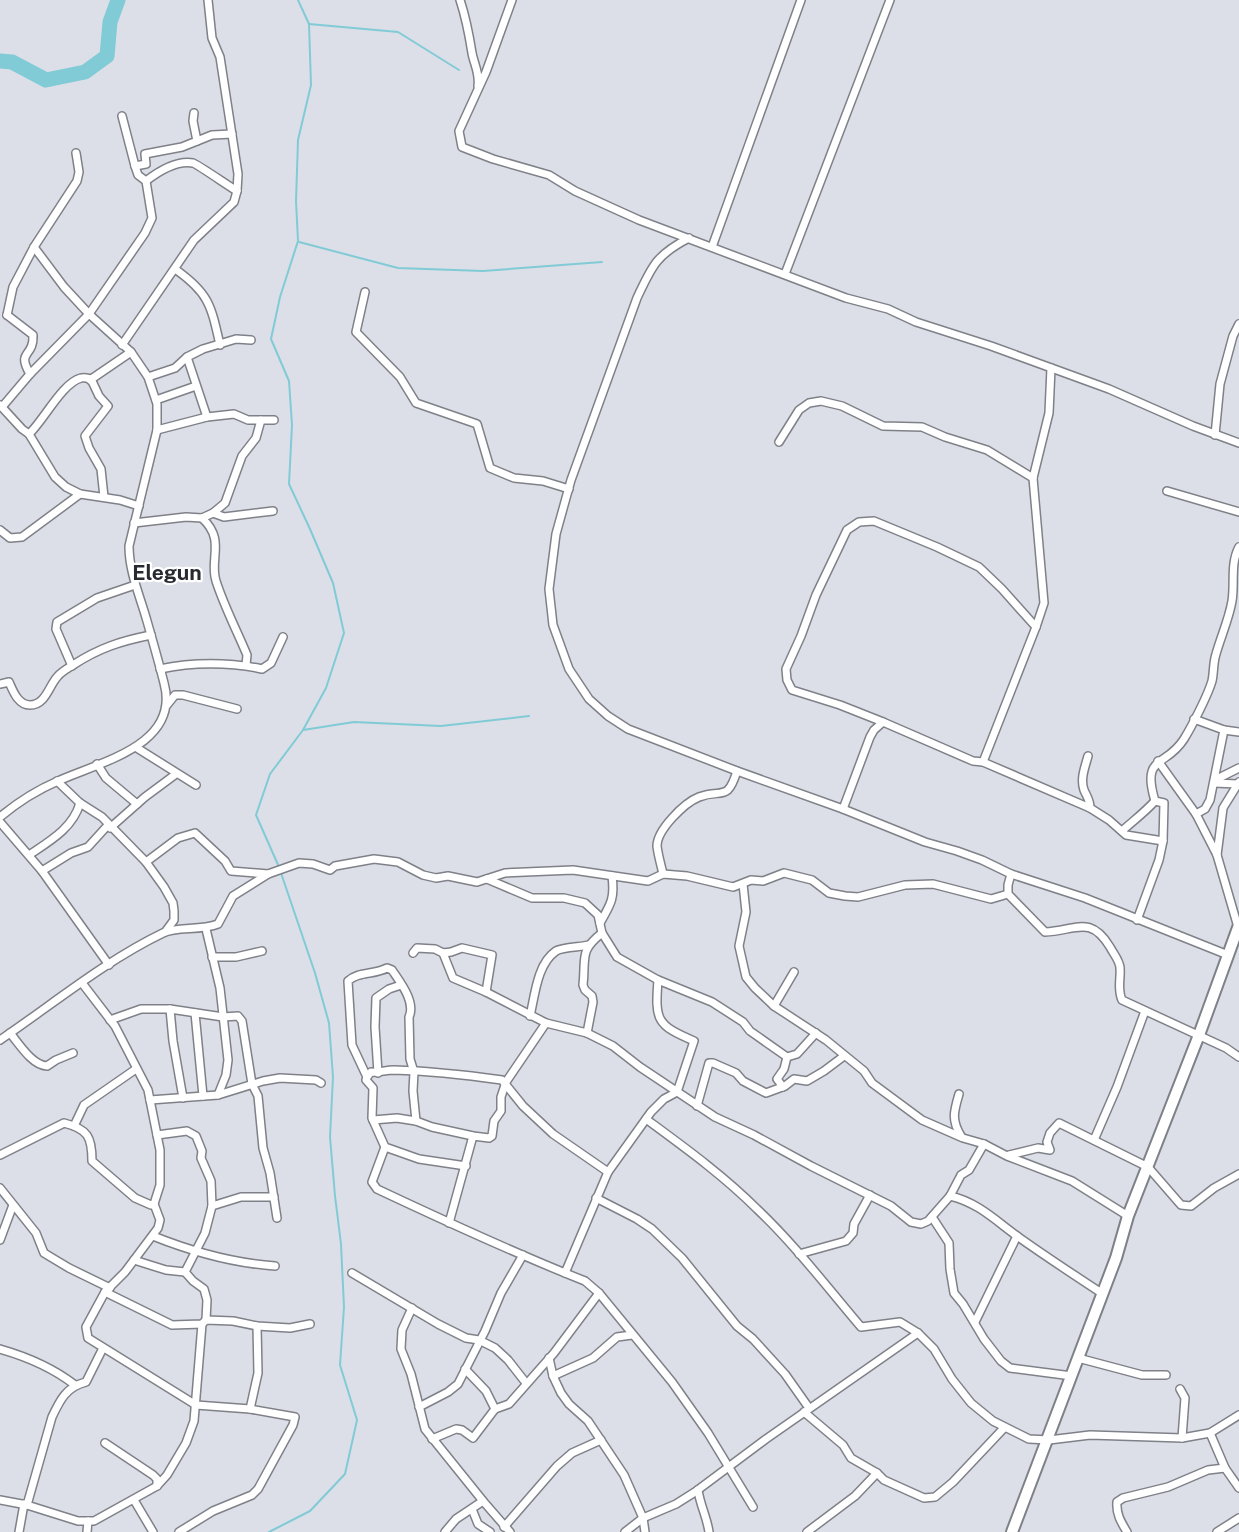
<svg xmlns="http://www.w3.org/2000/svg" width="1239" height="1532" viewBox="0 0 1239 1532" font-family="'Public Sans',sans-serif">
  <rect width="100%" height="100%" fill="#dcdfe7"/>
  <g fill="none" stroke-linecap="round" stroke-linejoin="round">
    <g stroke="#80cbd6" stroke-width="2">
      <path d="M309 24 398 32 459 70"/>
      <path d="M299 242 398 268 483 271 602 262"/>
      <path d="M303 730 354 722 441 726 529 716"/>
      <path d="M279 867 256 815 270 774 303 730 326 688 344 633 333 583 310 529 289 484 292 425 289 381 271 339 280 297 298 241 296 201 298 140 311 85 309 24 298 0"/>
      <path d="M269 1532 310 1511 345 1474 357 1420 340 1365 344 1307 341 1244 335 1196 330 1137 333 1077 329 1023 315 973 281 873"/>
    </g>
    <path stroke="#80cbd6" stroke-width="15" d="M0 61 12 62 46 80 85 72 107 56 110 22 118 0"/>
    <g stroke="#7f8188" stroke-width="10">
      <g id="minor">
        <path d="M460 0C466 18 469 34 472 53 474 64 480 74 478 86"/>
        <path d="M512 0 486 72 459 131 462 147 493 159 549 175 575 191 639 220 846 298 888 309 916 322 991 346 1109 389 1193 426 1239 443"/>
        <path d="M194 113 193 121 197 141"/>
        <path d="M135 166 146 164 145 154 182 147 212 135 232 134"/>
        <path d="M146 181C159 171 176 160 193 163 197 164 230 187 237 191"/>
        <path d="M689 238C656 255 652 266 637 298L571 480 556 534 549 589 553 625 569 669 589 699 608 716 628 729 737 771 843 809 925 842 957 851 982 860 1011 874 1085 898 1228 955"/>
        <path d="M712 247 801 0"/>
        <path d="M175 269C209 293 211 305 220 345"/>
        <path d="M785 274 890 0"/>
        <path d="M365 292 356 332 400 377 416 403 477 424 490 468 514 478 543 481 569 489"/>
        <path d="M7 315 13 287 34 247 77 181 79 172 76 153"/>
        <path d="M7 315 33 335C34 358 16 350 30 374"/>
        <path d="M122 345 194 240 234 202 237 191 238 174 220 57 212 38 208 0"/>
        <path d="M187 357 207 417"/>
        <path d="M148 377 175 368 187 357 203 349 236 339 251 340"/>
        <path d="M90 380 131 352"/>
        <path d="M156 400 196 386"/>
        <path d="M0 405 22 429 29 434 55 477 66 487 80 494 120 500 139 506"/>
        <path d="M2 407 30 374 89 314 145 233 152 218 146 181 138 175 135 166 122 116"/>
        <path d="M157 430 207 417 234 414 248 420H274"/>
        <path d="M29 434C44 420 62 383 81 378 84 377 87 378 91 379L99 396 108 406 85 436 89 448 101 469 104 497"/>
        <path d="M1215 435 1220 384 1233 336 1239 324"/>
        <path d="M779 442 799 410 809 403 821 401 842 406 883 426 922 427 945 437 987 450 1033 478"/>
        <path d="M1167 491 1239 512"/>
        <path d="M213 513 225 503 242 456 256 438 261 420"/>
        <path d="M202 518C226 540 209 559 216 581 224 606 237 631 247 655L246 665"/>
        <path d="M134 523 186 517 202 518 213 513 224 517 273 511"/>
        <path d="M0 530 10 538 22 537 80 494"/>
        <path d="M72 666 56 629 57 622 97 598 135 585"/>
        <path d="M160 669C192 662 230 662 262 669L271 663 283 637"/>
        <path d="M0 684 9 682C13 691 18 705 30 705 46 705 49 685 58 676 61 672 68 668 73 665 99 648 121 641 151 635"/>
        <path d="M167 705 175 695H183L237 709"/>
        <path d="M1194 719 1224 730 1239 732"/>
        <path d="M883 722 840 705 792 690 787 680 786 669 801 636 816 595 847 530 859 522 874 521 937 547 979 567 1002 589 1036 627"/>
        <path d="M137 748 196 785"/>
        <path d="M1088 756C1085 767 1080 779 1084 790 1087 797 1090 800 1090 808"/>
        <path d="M1158 761 1196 814 1217 855 1238 927"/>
        <path d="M983 762 1036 627 1044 603 1033 478 1049 413 1051 368"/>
        <path d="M97 764 106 778 137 804"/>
        <path d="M1215 780 1239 768"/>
        <path d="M57 781 80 803 102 817 146 862 164 887 173 903 174 911V920L166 931"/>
        <path d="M1214 783 1238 784"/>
        <path d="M843 809 870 737 874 730 883 722 973 761 983 762 1090 808 1109 820 1126 835 1163 841"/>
        <path d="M1196 814 1205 809 1210 800 1224 730"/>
        <path d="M0 817C18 802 37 790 58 781 100 762 181 745 164 683 159 663 153 642 147 621 140 596 129 572 129 546L157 430V404L148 377 131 352 89 314 64 287 34 247"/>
        <path d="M0 822 42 871 109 965"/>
        <path d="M110 828 145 797 176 774"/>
        <path d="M1122 831C1133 821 1144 813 1155 801"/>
        <path d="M29 855C50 841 73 828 80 803"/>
        <path d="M1217 855 1223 808 1239 782"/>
        <path d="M146 862 178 838 195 833 225 861 231 871 268 874"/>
        <path d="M42 871 71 853 88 847 108 825"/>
        <path d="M663 874C661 865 658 855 657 846 657 830 684 803 699 797 722 788 727 803 737 771"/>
        <path d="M1011 874 1008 885V894L1045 932C1075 931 1090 914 1110 947 1113 953 1120 961 1120 968 1121 979 1117 989 1122 1000L1226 1048 1239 1057"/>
        <path d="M487 879 532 898H564L585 903 598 915 602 933 617 957 658 980C655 1020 656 1025 694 1041L677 1092 664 1099 651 1112 608 1172 565 1273"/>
        <path d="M743 884 746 912 739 946 746 977 755 988 774 1006 826 1040 864 1071 872 1083 922 1120 963 1138 984 1144 1007 1156 1072 1181 1128 1216"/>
        <path d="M1137 920 1159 860 1163 841 1164 803 1155 801C1141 754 1166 768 1184 739 1192 726 1208 695 1212 681 1214 672 1213 663 1216 654 1221 636 1229 619 1232 601 1235 583 1230 564 1239 547"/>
        <path d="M600 923C611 904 615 898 612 876"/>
        <path d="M206 929 220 988 228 1060 226 1075 218 1095"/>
        <path d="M413 953 417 948 435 949 443 953 451 952 462 948 492 955 486 992"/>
        <path d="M443 953 453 978 486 992 546 1023 587 1033 613 1046 640 1067 715 1117 754 1135 811 1166 891 1206 911 1222 921 1224 928 1221 950 1196 961 1175 969 1170 984 1144"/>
        <path d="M212 957H236L262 951"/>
        <path d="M658 980 712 1002 743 1022 750 1031 787 1057 797 1054 816 1033"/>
        <path d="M82 983 115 1026 148 1090 160 1150V1185L154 1204 160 1220 158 1228 125 1272 105 1292 86 1327 88 1338 196 1405 250 1409 295 1417 293 1425 258 1489 252 1495 213 1511 179 1532"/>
        <path d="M774 1006 794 972"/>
        <path d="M170 1009 173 1041 183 1098"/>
        <path d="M195 1013 203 1096"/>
        <path d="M530 1016C535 995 537 964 556 951 562 947 581 947 589 945"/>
        <path d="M110 1020 141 1009H170L223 1017 238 1016 242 1021 252 1084 258 1096 263 1148 270 1173 277 1218"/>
        <path d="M10 1033C20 1045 32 1065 47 1066L56 1060 73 1053"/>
        <path d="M587 1033 593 1002 592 996 585 990 583 985C586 958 579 951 602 933"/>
        <path d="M0 1040C53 1004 105 961 163 933 177 926 200 931 218 924L233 896 268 874 299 863 313 864 330 870 335 866 374 859 398 862 423 875 436 878 448 876 477 882 505 873 573 870 648 881 663 874 687 876 733 887 751 880 763 881 784 873 812 880 829 893 845 896 858 897 905 885 933 884 991 899 1008 894"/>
        <path d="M378 1073 375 1027 376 998 389 989 401 985"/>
        <path d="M367 1077 371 1072C379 1073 385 1070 394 1070 430 1071 466 1075 502 1080L523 1106 553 1134 608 1172"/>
        <path d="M783 1087 777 1079 784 1069 787 1057"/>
        <path d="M959 1094C954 1111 951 1120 961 1136"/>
        <path d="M150 1100 218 1095 263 1081 280 1078 316 1080 321 1083"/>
        <path d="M697 1106 709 1063H713L736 1073 743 1081 766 1093 785 1086 794 1079 807 1081 824 1071 844 1056"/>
        <path d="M646 1119C684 1147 723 1175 757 1209 795 1245 827 1287 861 1327L900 1322 918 1333 934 1349 952 1379 971 1403 993 1421 1029 1439 1049 1440 1090 1435 1182 1438 1210 1433 1239 1415"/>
        <path d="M373 1120 397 1118 416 1121 432 1127 473 1136 489 1138 492 1136 494 1121 501 1111V1097L506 1082 546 1023"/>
        <path d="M416 1121 413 1091 414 1072 410 1059 409 1017C416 1002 400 982 392 970L387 968C374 975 359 971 348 981L352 1045 367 1077 366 1080 373 1088 372 1118 385 1147 419 1159 466 1166"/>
        <path d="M74 1126 84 1105 136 1069"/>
        <path d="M157 1135 187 1131 196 1136 202 1151 201 1158 211 1181 212 1206"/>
        <path d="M1094 1140 1117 1087 1145 1011"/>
        <path d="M385 1147 372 1182 377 1189C445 1221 514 1253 585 1281L599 1293 672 1382 708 1433 753 1507"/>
        <path d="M0 1155 64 1123C88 1129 92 1137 92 1161L135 1198 151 1205 154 1204"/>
        <path d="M1009 1155 1038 1148 1050 1150 1047 1142 1050 1133 1059 1123 1148 1167 1181 1205 1191 1206 1214 1188 1239 1174"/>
        <path d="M0 1188 36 1233 44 1253 69 1268 110 1288"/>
        <path d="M950 1196C977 1202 995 1220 1017 1236 1045 1256 1074 1275 1103 1294"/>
        <path d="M596 1198 637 1219 652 1229 682 1258 737 1326 753 1339 785 1374 809 1408"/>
        <path d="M932 1217 949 1243 950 1269 954 1293 963 1304 984 1339 1001 1361 1010 1368 1072 1376"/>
        <path d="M449 1223 473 1136"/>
        <path d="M153 1236C193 1252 232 1263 275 1266"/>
        <path d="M0 1240 13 1205"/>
        <path d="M799 1254 846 1241 853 1233 854 1224 870 1195"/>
        <path d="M134 1260 166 1270 185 1272"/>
        <path d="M352 1273 438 1324 466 1338 479 1340 495 1348 508 1360 526 1383"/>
        <path d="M105 1292 172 1325 202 1324 206 1320 233 1321 257 1326 290 1328 310 1324"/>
        <path d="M412 1308 402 1330 401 1349 411 1374 425 1429 483 1501 510 1532"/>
        <path d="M206 1320 207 1300 204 1289 193 1281 185 1272 205 1233 212 1206 241 1197H274"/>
        <path d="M975 1322 1017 1236"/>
        <path d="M0 1349C28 1357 52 1367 75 1385"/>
        <path d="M549 1358 553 1376 561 1393 569 1404 588 1421 624 1475 643 1518 645 1532"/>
        <path d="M1078 1358 1142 1375H1166"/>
        <path d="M465 1369 486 1391 495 1409"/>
        <path d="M553 1376 593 1358 617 1337 632 1335"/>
        <path d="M1180 1389 1185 1398 1182 1438"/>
        <path d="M419 1407 448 1392 458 1384 485 1331 501 1293 523 1255"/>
        <path d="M250 1409 258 1373 257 1326"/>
        <path d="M804 1412 843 1445 851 1458 877 1473 884 1480 924 1498 935 1497 953 1482 1004 1428"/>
        <path d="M1210 1433 1225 1468 1239 1488"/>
        <path d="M432 1439 456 1429 462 1430 473 1438 495 1409 509 1404 554 1353 599 1293"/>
        <path d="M105 1443 153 1475 157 1479V1486"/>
        <path d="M698 1490C700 1505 707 1517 709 1532"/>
        <path d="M0 1500 27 1505 78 1521H94L157 1486 167 1475 186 1443 194 1421 202 1324"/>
        <path d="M134 1500 153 1532"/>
        <path d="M27 1505 52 1417C60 1400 66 1387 86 1382L103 1348"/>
        <path d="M472 1509 478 1524 490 1532"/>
        <path d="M504 1527 557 1466 572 1453 601 1440"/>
        <path d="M19 1532 24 1504"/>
        <path d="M87 1532 88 1521"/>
        <path d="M445 1532 456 1519 483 1501"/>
        <path d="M625 1532 643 1518 676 1504 695 1492 766 1439 918 1333"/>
        <path d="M807 1532 855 1496 877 1473"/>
        <path d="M1127 1532C1121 1522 1116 1514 1117 1502L1123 1498 1168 1487 1208 1470 1225 1468"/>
        <path d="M1217 1532 1239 1518"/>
      </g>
    </g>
    <g stroke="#7f8188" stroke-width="14">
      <path id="secondary" d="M1012 1532 1116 1258 1128 1216 1199 1035 1239 925"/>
    </g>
    <use href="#minor" stroke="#fff" stroke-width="7"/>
    <use href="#secondary" stroke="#fff" stroke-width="10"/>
  </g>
  <g text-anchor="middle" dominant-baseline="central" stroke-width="4.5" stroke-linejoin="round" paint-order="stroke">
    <g font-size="21" font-weight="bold" fill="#292a31" stroke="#fff">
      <text x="167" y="572">Elegun</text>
    </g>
  </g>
</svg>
